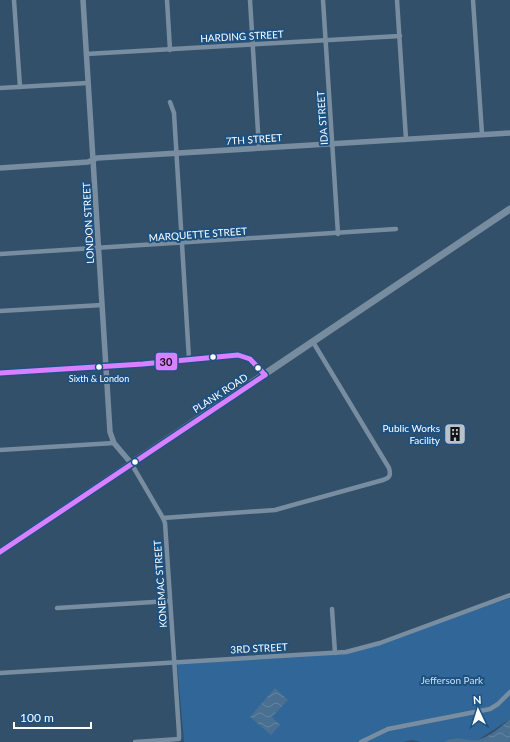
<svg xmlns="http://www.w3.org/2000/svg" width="510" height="742" viewBox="0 0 510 742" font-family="Lato,sans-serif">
  <defs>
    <pattern id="water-waves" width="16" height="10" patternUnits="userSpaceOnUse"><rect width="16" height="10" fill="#496f91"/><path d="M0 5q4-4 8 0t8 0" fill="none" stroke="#6485a2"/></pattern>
  </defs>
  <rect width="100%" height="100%" fill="#33506a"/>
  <path fill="#306798" d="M510 598V719L478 740 467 741 453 738 444 742H421L412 740 403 742H184L177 663 355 652Z"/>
  <g fill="url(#water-waves)">
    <path d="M275 688 288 700 272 717 280 725 271 735 250 717Z"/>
    <path d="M510 719V742H444C457 734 465 742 478 740 489 737 501 727 510 719Z"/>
  </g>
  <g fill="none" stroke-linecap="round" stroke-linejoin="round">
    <g stroke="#798da0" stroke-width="4.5">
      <path d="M14 0 20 87"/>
      <path d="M167 0 170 50"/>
      <path d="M250 0 259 148"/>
      <path d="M323 0 338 234"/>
      <path d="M397 0 406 139"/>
      <path d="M473 0 482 134"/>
      <path d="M86 54 400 36"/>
      <path d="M0 88 88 83"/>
      <path d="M170 102 174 113 189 359"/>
      <path d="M0 254 396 229"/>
      <path d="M0 311 102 305"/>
      <path d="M0 373 143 364 238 355 250 359 265 375"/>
      <path d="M0 450 114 443"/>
      <path d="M131 463 163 518 165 523 179 733V739L135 742"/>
      <path d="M163 518 275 510 383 480C390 478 391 475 389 468L313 342"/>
      <path d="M57 608 170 601"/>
      <path d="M332 609 335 653"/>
      <path d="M0 673 346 652 380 643 510 595"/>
      <path d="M361 742 388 729 490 709 498 704 510 692"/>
    </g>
    <g stroke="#798da0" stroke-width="5.5">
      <path d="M83 0 110 432 114 443 131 463"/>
      <path d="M0 168 88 162 97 158 510 133"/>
    </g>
    <path stroke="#778c9e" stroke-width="7" d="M0 552 510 209"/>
    <g stroke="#1c5181" stroke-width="8">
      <g id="bus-1">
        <path d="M0 373 143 364 238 355 250 359 265 375"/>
        <path d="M0 552 265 375"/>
      </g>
    </g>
    <use href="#bus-1" stroke="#d880ff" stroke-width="5"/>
  </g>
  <defs>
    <g id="building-square" transform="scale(1.15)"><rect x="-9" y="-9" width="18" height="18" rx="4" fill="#b8c2cb" stroke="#1c5181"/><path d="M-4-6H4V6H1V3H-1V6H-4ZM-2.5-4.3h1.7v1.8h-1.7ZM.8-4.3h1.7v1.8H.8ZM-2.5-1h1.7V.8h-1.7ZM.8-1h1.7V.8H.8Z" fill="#111"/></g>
  </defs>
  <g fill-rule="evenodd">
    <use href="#building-square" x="455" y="434"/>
  </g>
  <g fill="#fff" stroke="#1c5181" stroke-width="1.5">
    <circle cx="213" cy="357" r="3.5"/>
    <circle cx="99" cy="367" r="3.5"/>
    <circle cx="258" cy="368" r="3.5"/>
    <circle cx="135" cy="462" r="3.5"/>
  </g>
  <g text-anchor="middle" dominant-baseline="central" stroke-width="4" stroke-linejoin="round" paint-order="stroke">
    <g font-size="9" fill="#fff" stroke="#1c5181">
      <text x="99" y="378">Sixth &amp; London</text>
    </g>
    <g font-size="10" fill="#fff" stroke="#1c5181">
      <text transform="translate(242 36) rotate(-3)">HARDING STREET</text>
      <text transform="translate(322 118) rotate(-94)">IDA STREET</text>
      <text transform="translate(254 139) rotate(-4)">7TH STREET</text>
      <text transform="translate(88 223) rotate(-93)">LONDON STREET</text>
      <text transform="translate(198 234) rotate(-4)">MARQUETTE STREET</text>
      <text transform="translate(220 393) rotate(-33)">PLANK ROAD</text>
      <text transform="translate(160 584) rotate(-94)">KONEMAC STREET</text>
      <text transform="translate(259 648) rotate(-3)">3RD STREET</text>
    </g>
    <g font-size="10" fill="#fff" stroke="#1c5181" text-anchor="end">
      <text x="440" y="428">Public Works<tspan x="440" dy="12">Facility</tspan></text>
    </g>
    <g font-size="10" fill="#c5e0f7" stroke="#1c5181">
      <text x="452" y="680">Jefferson Park</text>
    </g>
  </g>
  <rect stroke="#1c5181" stroke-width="1.5" x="155" y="352" width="23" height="19" rx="4" fill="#d880ff"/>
  <g font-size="11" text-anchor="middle" font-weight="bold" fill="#111">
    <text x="166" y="366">30</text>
  </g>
  <g transform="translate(478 710) rotate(356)" stroke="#1c5181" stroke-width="3" paint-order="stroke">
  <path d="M0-3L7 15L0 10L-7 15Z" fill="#ffffff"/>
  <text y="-6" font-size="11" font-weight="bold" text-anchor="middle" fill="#ffffff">N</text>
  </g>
  <path d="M14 722v6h77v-6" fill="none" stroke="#ffffff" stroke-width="2"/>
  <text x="20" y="722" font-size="12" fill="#ffffff" stroke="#1c5181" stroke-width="3" paint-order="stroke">100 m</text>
</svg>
